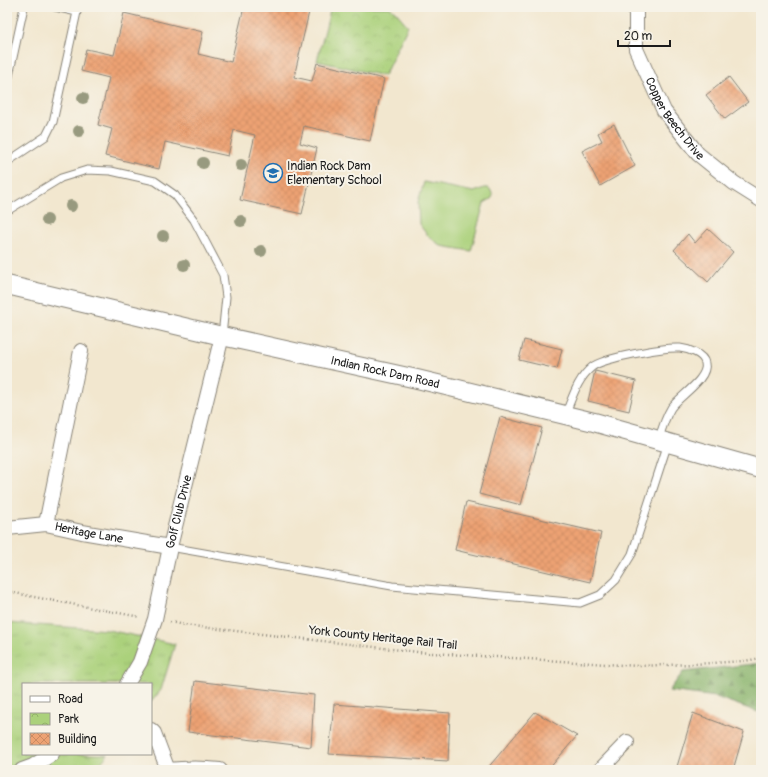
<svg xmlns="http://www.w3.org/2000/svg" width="768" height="777" viewBox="0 0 768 777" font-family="Pangolin,sans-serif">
  <defs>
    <pattern id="grass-tufts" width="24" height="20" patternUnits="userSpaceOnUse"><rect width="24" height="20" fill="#abd17b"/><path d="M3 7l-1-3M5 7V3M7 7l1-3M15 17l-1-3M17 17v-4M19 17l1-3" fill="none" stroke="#93b36a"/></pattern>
    <pattern id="forest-firs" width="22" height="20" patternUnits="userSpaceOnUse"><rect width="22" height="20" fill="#88b36b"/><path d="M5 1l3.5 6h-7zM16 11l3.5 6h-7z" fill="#6e9157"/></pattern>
    <pattern id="park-crowns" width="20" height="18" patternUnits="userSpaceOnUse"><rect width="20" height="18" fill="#abd17b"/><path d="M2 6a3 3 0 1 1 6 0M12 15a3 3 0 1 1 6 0" fill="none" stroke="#93b36a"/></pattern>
    <pattern id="building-cross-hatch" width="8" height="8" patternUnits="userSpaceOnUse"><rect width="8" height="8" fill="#eda273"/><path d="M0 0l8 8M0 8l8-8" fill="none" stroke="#cb8b63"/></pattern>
  </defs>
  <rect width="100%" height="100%" fill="#f7f3e8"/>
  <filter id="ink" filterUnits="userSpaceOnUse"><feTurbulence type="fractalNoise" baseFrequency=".025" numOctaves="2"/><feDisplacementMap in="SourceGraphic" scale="8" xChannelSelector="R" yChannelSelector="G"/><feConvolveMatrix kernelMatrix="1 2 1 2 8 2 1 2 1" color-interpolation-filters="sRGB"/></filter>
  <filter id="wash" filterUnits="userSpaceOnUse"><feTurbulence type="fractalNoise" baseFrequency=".012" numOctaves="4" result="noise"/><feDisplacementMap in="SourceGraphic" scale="16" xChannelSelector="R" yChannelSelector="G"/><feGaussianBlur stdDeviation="0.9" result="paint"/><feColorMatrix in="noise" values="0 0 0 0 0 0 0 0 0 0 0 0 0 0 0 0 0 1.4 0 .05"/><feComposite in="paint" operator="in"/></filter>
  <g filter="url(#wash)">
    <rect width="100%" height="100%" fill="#f2e7cf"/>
    <path fill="url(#grass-tufts)" stroke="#64764c" d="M7 623 108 630 175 644 161 690 151 702V684H23V754H108L95 770H7Z"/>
    <path fill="url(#forest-firs)" stroke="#526844" d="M761 663V713L716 697 669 691 683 672Z"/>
    <path fill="url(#park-crowns)" stroke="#64764c" d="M331 7H389L395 11 408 26 384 76 317 61Z"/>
    <path fill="#abd17b" stroke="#64764c" d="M424 182 474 192 484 188H489L491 191 493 196 491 199 484 203 471 251 441 246 428 236 419 224 418 202Z"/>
    <g id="blocks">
      <g fill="url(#building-cross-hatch)">
        <path d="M244 7H290L309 12 294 77 312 81 317 63 384 79 370 141 304 126 300 143 317 148 302 214 240 200 255 135 234 130 228 156 165 142 159 169 105 156 112 129 98 125 109 78 81 71 86 49 114 55 124 13 203 32 198 54 231 62Z"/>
        <rect x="681" y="7" width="41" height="2"/>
        <path d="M729 77 748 102 725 119 706 95Z"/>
        <path d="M614 124 635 166 600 186 582 151 602 141 598 133Z"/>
        <path d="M708 229 733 252 708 282 674 250 688 234 695 243Z"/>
        <path d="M524 340 562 349 557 369 519 360Z"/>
        <path d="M595 371 636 381 629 411 588 401Z"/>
        <path d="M500 417 542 428 521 505 479 494Z"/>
        <path d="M466 502 601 533 590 582 455 550Z"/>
        <path d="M195 681 314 695 311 747 188 732Z"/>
        <path d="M334 704 450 713 448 761 329 754Z"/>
        <path d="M535 712 577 736 548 770H486Z"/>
        <path d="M693 713 744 732 733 770H676Z"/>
      </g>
    </g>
  </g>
  <g filter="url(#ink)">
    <use href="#blocks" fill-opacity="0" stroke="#878276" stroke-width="1"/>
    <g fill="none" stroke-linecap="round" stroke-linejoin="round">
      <g stroke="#878276" stroke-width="9">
        <g id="service">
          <path d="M7 85 24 7"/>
          <path d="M7 162 46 136 53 122 77 12 55 7"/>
          <path d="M7 211 61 178 87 170 111 171 155 181 175 195 194 220 223 275 226 297 222 336"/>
          <path d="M565 415C572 399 577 379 592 367 603 358 664 347 680 348 689 349 703 354 705 363 709 379 679 396 671 408 665 418 662 428 659 439"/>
          <path d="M170 547 392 586 580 603 600 595 616 580 632 554 668 443"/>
        </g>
      </g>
      <g stroke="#878276" stroke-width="16">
        <g id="minor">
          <path id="s1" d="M636 7V49L664 111 698 154 734 183 761 200"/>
          <path d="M46 524 81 351"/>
          <path id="s2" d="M7 528 46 524 82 532 170 547"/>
          <path id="s3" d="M127 684 140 662 155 619 170 547 222 336"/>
          <path d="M151 730 154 733 168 770"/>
          <path d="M22 770 33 766 52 754"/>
          <path d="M168 770C186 768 203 768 220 770"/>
          <path d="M600 770 627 742"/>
        </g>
      </g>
      <g stroke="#878276" stroke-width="20">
        <g id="tertiary">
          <path id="s4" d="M7 285 222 336 417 379 594 422 761 469"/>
        </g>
      </g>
      <g stroke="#878276" stroke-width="2.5" stroke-dasharray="1 3" stroke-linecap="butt">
        <path d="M7 591 29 596 140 617"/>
        <path d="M170 622 184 625 418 652 638 666 694 664 745 661 761 658"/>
      </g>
      <use href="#service" stroke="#fff" stroke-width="7"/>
      <use href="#minor" stroke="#fff" stroke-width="14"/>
      <use href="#tertiary" stroke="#fff" stroke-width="18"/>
    </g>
    <g fill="#989a7f">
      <circle cx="83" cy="98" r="6"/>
      <circle cx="79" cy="131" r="6"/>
      <circle cx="203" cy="163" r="6"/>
      <circle cx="241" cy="165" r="6"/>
      <circle cx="71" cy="206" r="6"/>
      <circle cx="47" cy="220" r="6"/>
      <circle cx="241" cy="221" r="6"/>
      <circle cx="163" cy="236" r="6"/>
      <circle cx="261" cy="251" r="6"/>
      <circle cx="184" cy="265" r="6"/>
    </g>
  </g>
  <defs>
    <g id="school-ring" transform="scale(1)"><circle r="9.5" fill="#f7f3e8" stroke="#1f6fb2" stroke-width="1.5"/><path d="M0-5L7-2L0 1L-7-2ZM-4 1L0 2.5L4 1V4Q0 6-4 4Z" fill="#1f6fb2"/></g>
  </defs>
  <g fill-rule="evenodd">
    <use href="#school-ring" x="273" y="173"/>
  </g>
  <g text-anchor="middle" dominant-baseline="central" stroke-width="4" stroke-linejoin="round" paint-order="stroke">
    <g font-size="12" fill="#1c1c1c" stroke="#f7f3e8">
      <text stroke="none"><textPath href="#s1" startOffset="122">Copper Beech Drive</textPath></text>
      <text stroke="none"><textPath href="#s4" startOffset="388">Indian Rock Dam Road</textPath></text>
      <text stroke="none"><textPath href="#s3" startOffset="181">Golf Club Drive</textPath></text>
      <text stroke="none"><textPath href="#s2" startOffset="83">Heritage Lane</textPath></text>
      <text transform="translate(383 638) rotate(6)">York County Heritage Rail Trail</text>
    </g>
    <g font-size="12" fill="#1c1c1c" stroke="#f7f3e8" text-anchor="start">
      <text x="287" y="166">Indian Rock Dam<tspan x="287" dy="14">Elementary School</tspan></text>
    </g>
  </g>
  <rect width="768" height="777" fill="none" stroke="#f7f3e8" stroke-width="24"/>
  <rect x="22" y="683" width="130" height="72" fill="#f7f3e8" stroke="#9f9d96"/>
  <rect x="30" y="696" width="20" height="6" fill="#ffffff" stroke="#9f9d96"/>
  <text x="58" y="703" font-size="12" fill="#1c1c1c">Road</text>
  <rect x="30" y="713" width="20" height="12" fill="url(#park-crowns)" stroke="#9f9d96"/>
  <text x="58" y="723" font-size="12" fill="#1c1c1c">Park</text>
  <rect x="30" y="733" width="20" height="12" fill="url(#building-cross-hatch)" stroke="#9f9d96"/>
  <text x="58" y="743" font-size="12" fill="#1c1c1c">Building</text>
  <path d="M618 40v6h52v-6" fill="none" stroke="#1c1c1c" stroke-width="2"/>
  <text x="624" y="40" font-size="12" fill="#1c1c1c" stroke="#f7f3e8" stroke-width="3" paint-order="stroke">20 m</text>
</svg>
